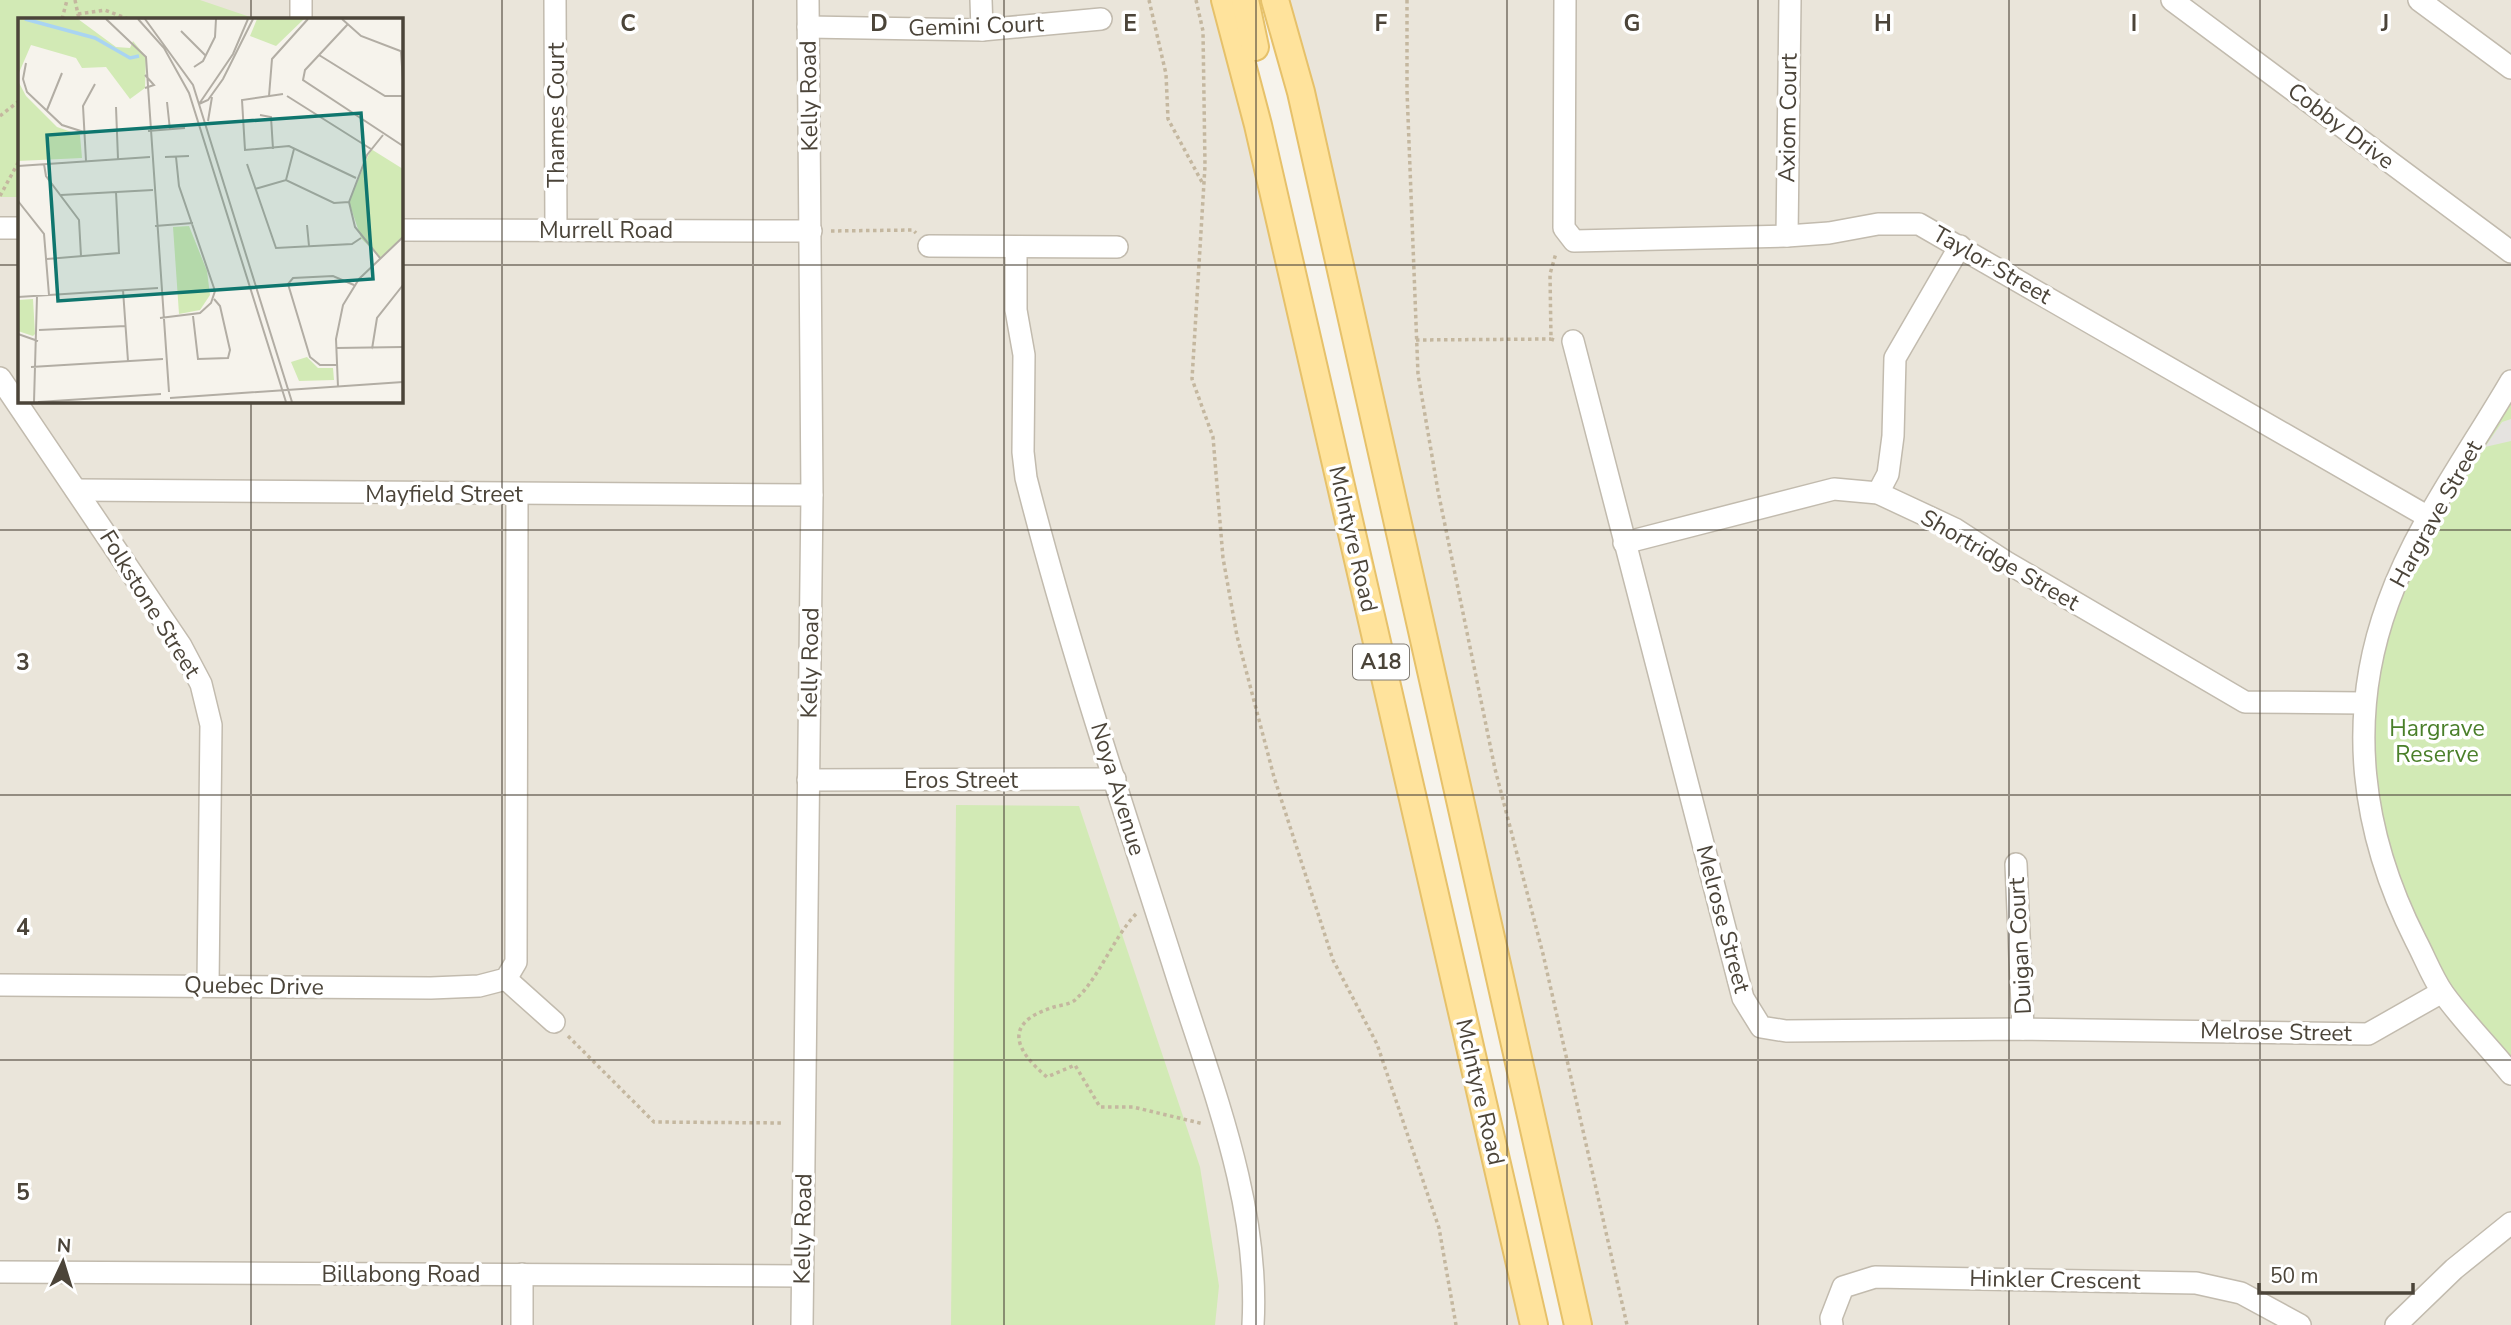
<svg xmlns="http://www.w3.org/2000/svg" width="2511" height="1325" viewBox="0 0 2511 1325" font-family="'Nunito Sans',sans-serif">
  <rect width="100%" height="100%" fill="#f6f3ec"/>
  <g fill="#eae5da" fill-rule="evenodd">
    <path d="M0 0H1225L1534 1325H0ZM19 19H401V401H19Z"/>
    <path d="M1275 0H2511V1325H1578Z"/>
  </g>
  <g fill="#d2eab5">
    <path d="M0 0H200L256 19H19V197H0Z"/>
    <path d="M2511 381V1074L2442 992 2373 833 2365 780 2387 604Z"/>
    <path d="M956 805 1079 806 1200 1167 1219 1286 1215 1325H951Z"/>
  </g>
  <path fill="#e5e3e0" d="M2511 419V441L2485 447 2502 422Z"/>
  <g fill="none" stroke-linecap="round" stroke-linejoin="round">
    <g stroke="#c2bbae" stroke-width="24">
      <g id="minor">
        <path d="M301 0V19"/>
        <path d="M555 0 556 230"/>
        <path d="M981 0 982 30"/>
        <path d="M1565 0 1564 228 1574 241 1787 236 1829 233 1878 224H1919L2430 518"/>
        <path d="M2172 0 2511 252"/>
        <path d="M2419 0 2511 68"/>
        <path d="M808 27 982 30 1101 19"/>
        <path d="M0 228H19"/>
        <path d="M401 230 811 231"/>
        <path d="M1787 236 1790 0"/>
        <path d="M929 246 1117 247"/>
        <path d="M1016 247V310L1024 355 1023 452 1026 478C1068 643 1123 807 1175 970 1211 1085 1260 1203 1253 1325"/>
        <path d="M1573 341 1743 998 1761 1027 1786 1031 2023 1029 2368 1034 2442 992"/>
        <path d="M0 378 181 646 201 684 211 725 208 985"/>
        <path d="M2511 381C2469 453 2416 525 2388 603 2346 718 2361 833 2416 941 2425 958 2432 977 2443 993 2463 1021 2489 1047 2511 1074"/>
        <path d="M76 490 812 495"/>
        <path d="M1878 493 1888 474 1893 436 1895 358 1960 246"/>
        <path d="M1624 543 1834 489 1878 493 1955 529 2006 562 2245 702 2363 703"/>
        <path d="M808 780 1115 779"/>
        <path d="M2016 864 2023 1029"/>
        <path d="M506 979 554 1022"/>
        <path d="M0 985 431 988 479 986 506 979 516 962 517 494"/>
        <path d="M0 1272 802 1276"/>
        <path d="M522 1325V1274"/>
        <path d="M802 1325 812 495 808 0"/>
        <path d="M1832 1325 1831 1318 1843 1287 1875 1277 2196 1283 2241 1293 2300 1325"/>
        <path d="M2396 1325 2454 1269 2511 1223"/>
      </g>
    </g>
    <g stroke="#e6c16a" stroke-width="30">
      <g id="major">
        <path d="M1225 0 1258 125 1534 1325"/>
        <path d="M1245 0 1255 47"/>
        <path d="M1275 0 1301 92 1578 1325"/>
      </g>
    </g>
    <g stroke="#c4b79f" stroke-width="3.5" stroke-dasharray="3.5 3.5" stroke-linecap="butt">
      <path d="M75 0 79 19"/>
      <path d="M1149 0 1166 74 1168 119 1203 184"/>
      <path d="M1196 0 1203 31 1205 166 1192 379 1213 437 1223 558 1237 636 1274 777 1333 960 1377 1044 1439 1228 1456 1325"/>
      <path d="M1407 0V91L1418 374 1438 491 1495 769 1543 954 1627 1325"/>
      <path d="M78 14 105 10 128 19"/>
      <path d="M62 19 67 0"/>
      <path d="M0 116 19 101"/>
      <path d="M0 196 19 161"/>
      <path d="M831 231 913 230 916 233"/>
      <path d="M1416 340 1551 339"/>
      <path d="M1554 340 1551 339 1550 274 1556 253"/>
      <path d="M1136 914C1113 938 1099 978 1076 999 1071 1005 1058 1005 1051 1008 1002 1024 1016 1051 1047 1077L1075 1065 1100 1107H1133L1204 1124"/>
      <path d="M568 1036 654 1122 784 1123"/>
    </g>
    <use href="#minor" stroke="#fff" stroke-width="21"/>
    <use href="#major" stroke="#ffe39c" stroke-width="26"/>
  </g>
  <path fill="none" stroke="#4b4439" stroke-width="2" stroke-opacity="0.55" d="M251 0V19M502 0V1325M753 0V1325M1004 0V1325M1256 0V1325M1507 0V1325M1758 0V1325M2009 0V1325M2260 0V1325M0 265H19M401 265H2511M251 401V1325M0 530H2511M0 795H2511M0 1060H2511"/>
  <g text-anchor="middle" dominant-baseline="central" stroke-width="7" stroke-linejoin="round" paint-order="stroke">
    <rect fill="#fff" stroke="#817c74" stroke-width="2" x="1353" y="644.5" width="56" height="35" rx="5"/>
    <g font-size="21" font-weight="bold" fill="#4b4439">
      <text x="1381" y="662">A18</text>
    </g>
    <g font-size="23" fill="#4b4439" stroke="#fff">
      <text transform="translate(976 26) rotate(-2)">Gemini Court</text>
      <text transform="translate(809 96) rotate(-91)">Kelly Road</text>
      <text transform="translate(556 115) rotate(-90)">Thames Court</text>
      <text transform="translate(1788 118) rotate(-89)">Axiom Court</text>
      <text transform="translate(2341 126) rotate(37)">Cobby Drive</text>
      <text x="606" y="230">Murrell Road</text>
      <text transform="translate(1992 265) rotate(30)">Taylor Street</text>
      <text x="444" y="494">Mayfield Street</text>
      <text transform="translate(2436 514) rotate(-61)">Hargrave Street</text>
      <text transform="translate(1353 539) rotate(77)">McIntyre Road</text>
      <text transform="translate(2000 560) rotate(30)">Shortridge Street</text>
      <text transform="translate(150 604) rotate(58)">Folkstone Street</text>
      <text transform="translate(810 663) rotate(-89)">Kelly Road</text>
      <text x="961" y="780">Eros Street</text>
      <text transform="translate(1118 789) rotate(73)">Noya Avenue</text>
      <text transform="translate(1723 919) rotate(75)">Melrose Street</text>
      <text transform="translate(2020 946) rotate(-93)">Duigan Court</text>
      <text transform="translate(254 986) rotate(1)">Quebec Drive</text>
      <text transform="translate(2276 1032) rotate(1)">Melrose Street</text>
      <text transform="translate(1480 1092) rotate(77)">McIntyre Road</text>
      <text transform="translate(803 1229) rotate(-89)">Kelly Road</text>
      <text x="401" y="1274">Billabong Road</text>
      <text transform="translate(2055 1280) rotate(1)">Hinkler Crescent</text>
    </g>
    <g font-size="23" fill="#4a7f2a" stroke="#fff">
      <text x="2437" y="728">Hargrave<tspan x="2437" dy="26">Reserve</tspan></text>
    </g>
  </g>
  <g transform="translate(18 18)">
    <rect width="385" height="385" fill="#f6f3ec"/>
    <path d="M0 1H60L98 29 112 30 115 23 128 39 127 70 112 81 88 49 64 50 58 40 13 27 0 57ZM239 1H286L258 28 232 18ZM0 63 8 78 39 109 62 117 64 140 0 143ZM353 131 385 151V219L362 240 343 220 331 184ZM171 208 189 253 192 277 182 292 161 296 155 209ZM15 281 17 316 15 318 0 313V282ZM289 339 300 350H315L316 362 281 363 273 344Z" fill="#d2eab5"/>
    <path fill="none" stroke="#a9d4f2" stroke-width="3.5" d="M7 1 77 20 112 40 121 38"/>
    <path fill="none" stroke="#b2ada4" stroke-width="2" d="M88 1 128 39 151 374M120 1 146 30 171 75 268 384M127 1 175 67 274 384M324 1 343 18 385 34M330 6 287 52 285 62 385 128M163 13 188 38M383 34 385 63M301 37 367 78H385M8 45 5 61 9 74 44 107 66 114M176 49 185 43 197 19 198 1M127 70 136 67 127 57M265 76 224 82 227 132 271 128 338 160M251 78 254 41 290 1M269 78 353 131M149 84 152 112M181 86 190 82 205 61 235 1M181 86 215 36 230 1M98 89 100 141M29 92 44 55M242 97 253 99 255 131M190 103 194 79M130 113 167 110M147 139 171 138M68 143 65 88 77 66M26 146 28 158 61 202 63 238M229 146 258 230 334 226 343 220M0 148 132 139M268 162 276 131M237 171 268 162 316 185 331 184M43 177 135 172M0 183 26 216 31 277M289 207 291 228M137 208 175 205M362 240 337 209 331 184 349 137 365 117M29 241 101 235 98 174M105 272 110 343M0 279 140 270M175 298 180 341 210 340 212 332 202 288 196 281M142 300 182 295 193 285 197 273 161 168 158 139M21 312 108 308M0 316 20 323M318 330 385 329M354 331 359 300 385 267M319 347H302L292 339 270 266 275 260 315 258 336 267M13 349 145 341M320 369 318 321 325 287 341 261 385 219M152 380 385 364M16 384 19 278M20 384 143 376"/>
    <path fill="#0f766e" fill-opacity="0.15" stroke="#0f766e" stroke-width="3.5" d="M343 95 355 261 40 283 29 117Z"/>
    <rect width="385" height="385" fill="none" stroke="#4b4439" stroke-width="3.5"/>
  </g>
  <g font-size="23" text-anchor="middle" font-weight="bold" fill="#4b4439" stroke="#fff" stroke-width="7" stroke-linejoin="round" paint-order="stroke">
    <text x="628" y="31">C</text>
    <text x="879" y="31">D</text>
    <text x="1130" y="31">E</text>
    <text x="1381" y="31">F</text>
    <text x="1632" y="31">G</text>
    <text x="1883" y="31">H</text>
    <text x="2134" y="31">I</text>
    <text x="2385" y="31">J</text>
    <text x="23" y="670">3</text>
    <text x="23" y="935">4</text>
    <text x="23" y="1200">5</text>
  </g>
  <g transform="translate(63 1262) rotate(4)" stroke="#ffffff" stroke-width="5" paint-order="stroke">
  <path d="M0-5L12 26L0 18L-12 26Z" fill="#4b4439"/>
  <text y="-10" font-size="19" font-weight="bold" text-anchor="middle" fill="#4b4439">N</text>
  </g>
  <path d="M2259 1283v10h154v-10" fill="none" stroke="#4b4439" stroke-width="3.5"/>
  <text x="2270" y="1283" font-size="21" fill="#4b4439" stroke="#ffffff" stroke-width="5" paint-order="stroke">50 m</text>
</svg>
